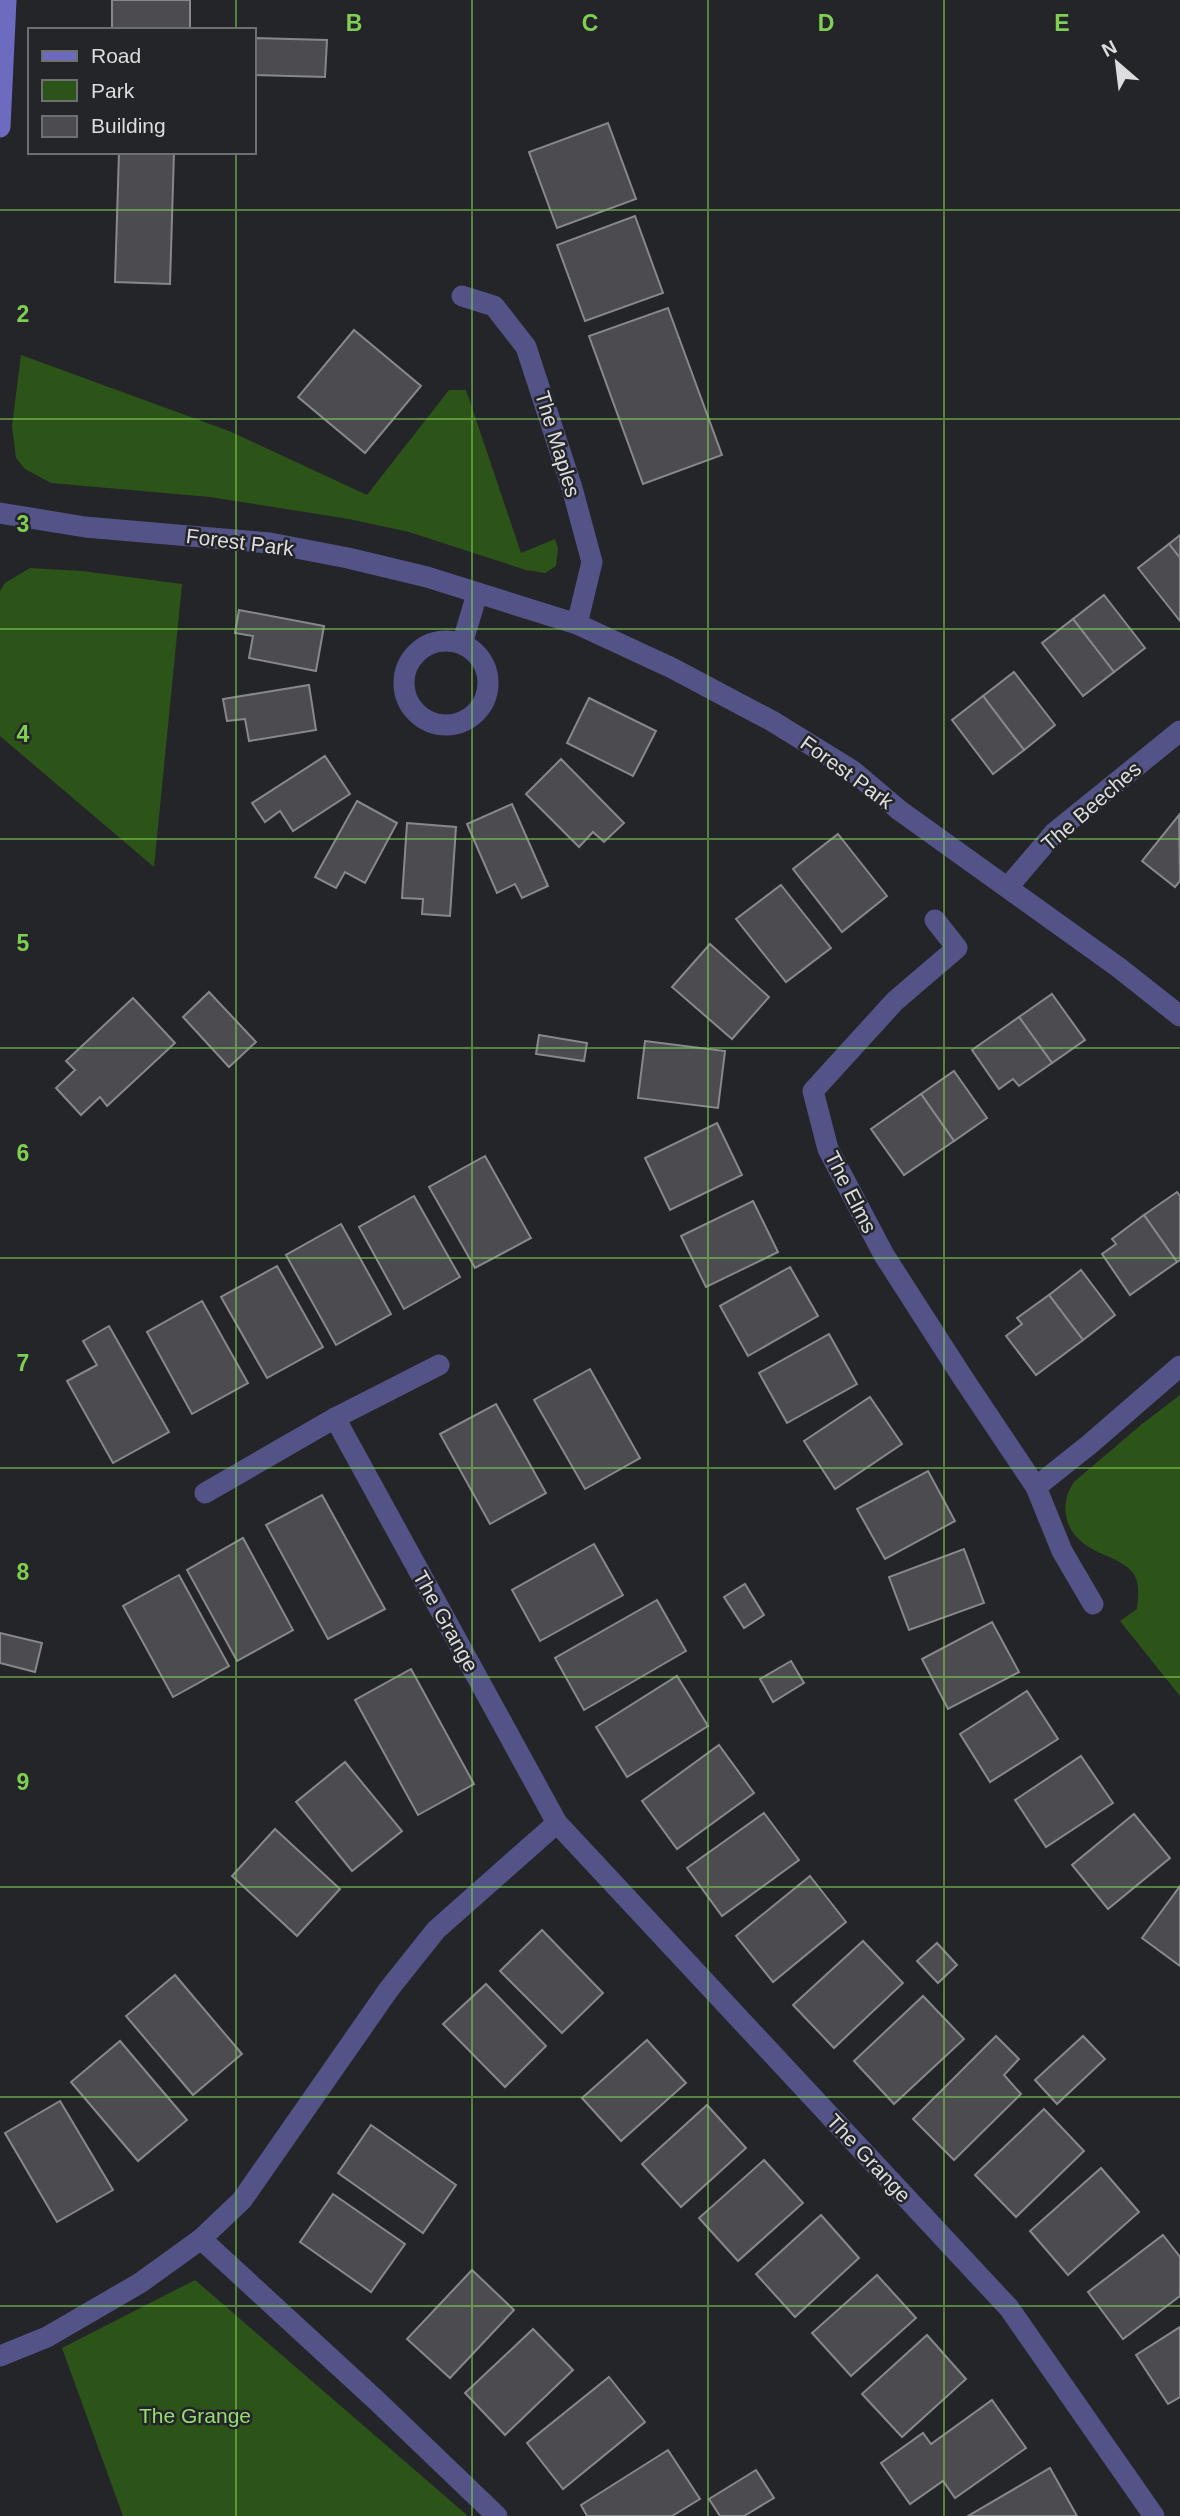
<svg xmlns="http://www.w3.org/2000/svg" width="1180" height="2516" viewBox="0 0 1180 2516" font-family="Arial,sans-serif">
  <rect width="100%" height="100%" fill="#242528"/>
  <g fill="#2d5418">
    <path d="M21 355 229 431 367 495 449 390H466L521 553 555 539 558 548 556 566 545 573 526 570 409 532 349 519 210 497 51 483 25 469 16 458 12 426Z"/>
    <path d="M30 568 82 571 182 584 154 867 0 736V591L5 583Z"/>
    <path d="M1180 1395V1696L1120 1621 1137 1609C1138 1598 1140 1586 1135 1576 1126 1560 1104 1557 1089 1547 1065 1533 1058 1505 1074 1482L1142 1424Z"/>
    <path d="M195 2280 468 2516H123L62 2348Z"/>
  </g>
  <g fill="#4c4c50" stroke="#87888c" stroke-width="2">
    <rect x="112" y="0" width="78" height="30"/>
    <path d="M254 38 327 40 325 77 254 75Z"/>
    <path d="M608 123 636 199 557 228 529 152Z"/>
    <path d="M119 152H174L170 284 115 282Z"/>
    <path d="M635 216 663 293 585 321 557 245Z"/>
    <path d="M668 308 722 455 643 484 589 336Z"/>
    <path d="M354 330 421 386 365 453 298 397Z"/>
    <path d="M1180 535V558L1169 544Z"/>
    <path d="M1169 544 1180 558V621L1138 568Z"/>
    <path d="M1104 595 1145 648 1114 672 1073 619Z"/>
    <path d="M239 610 324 626 316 671 249 658 253 636 235 633Z"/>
    <path d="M1073 619 1114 672 1083 696 1042 643Z"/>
    <path d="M1014 672 1055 725 1024 750 983 696Z"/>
    <path d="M309 685 316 730 249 741 245 719 227 721 223 699Z"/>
    <path d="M983 696 1024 750 993 774 952 720Z"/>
    <path d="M589 698 656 731 633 776 567 743Z"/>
    <path d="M325 756 350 794 293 831 280 811 265 822 252 803Z"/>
    <path d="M561 759 624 823 604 842 593 832 579 847 526 794Z"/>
    <path d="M357 801 397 823 365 883 345 872 336 888 315 877Z"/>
    <path d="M512 804 548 886 522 898 515 884 497 893 467 824Z"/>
    <path d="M1179 815 1180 881 1175 887 1142 861Z"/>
    <path d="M407 823 456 827 450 916 422 914 423 899 402 898Z"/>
    <path d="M838 834 887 896 842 932 793 869Z"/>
    <path d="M781 885 831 948 786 982 736 919Z"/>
    <path d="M710 944 769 997 732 1039 672 987Z"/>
    <path d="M209 992 256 1042 229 1067 183 1017Z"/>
    <path d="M1052 994 1085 1040 1052 1063 1019 1017Z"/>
    <path d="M133 998 175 1043 107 1106 100 1097 81 1115 56 1088 75 1070 66 1061Z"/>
    <path d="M1019 1017 1052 1063 1019 1086 1013 1079 999 1089 972 1050Z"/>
    <path d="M539 1035 587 1043 584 1061 536 1054Z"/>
    <path d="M645 1041 725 1051 718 1108 638 1098Z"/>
    <path d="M954 1071 987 1118 954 1141 921 1094Z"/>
    <path d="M921 1094 954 1141 904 1175 871 1129Z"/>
    <path d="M717 1123 742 1175 670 1210 645 1158Z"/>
    <path d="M485 1156 531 1238 475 1268 429 1187Z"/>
    <path d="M1177 1192 1180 1196V1260L1177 1262 1144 1215Z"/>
    <path d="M414 1196 460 1277 404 1309 359 1227Z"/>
    <path d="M753 1201 778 1252 706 1287 681 1236Z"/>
    <path d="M1144 1215 1177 1262 1130 1295 1102 1254 1116 1244 1112 1239Z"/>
    <path d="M341 1224 391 1314 336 1345 286 1255Z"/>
    <path d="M277 1266 323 1347 267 1378 221 1297Z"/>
    <path d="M790 1267 818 1316 748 1356 720 1306Z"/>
    <path d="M1081 1270 1115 1315 1083 1340 1049 1295Z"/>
    <path d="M1049 1295 1083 1340 1036 1375 1006 1336 1022 1324 1017 1318Z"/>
    <path d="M202 1301 248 1383 192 1414 147 1332Z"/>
    <path d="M109 1326 169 1432 113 1463 67 1381 97 1365 83 1341Z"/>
    <path d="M829 1334 857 1384 787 1423 759 1373Z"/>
    <path d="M590 1369 640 1458 585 1489 534 1400Z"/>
    <path d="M870 1397 902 1444 835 1489 804 1441Z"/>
    <path d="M496 1404 546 1493 490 1524 440 1434Z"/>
    <path d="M928 1471 955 1521 885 1559 857 1509Z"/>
    <path d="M322 1495 385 1609 328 1639 266 1525Z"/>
    <path d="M243 1538 293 1630 237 1661 187 1570Z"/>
    <path d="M594 1544 623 1595 540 1641 512 1590Z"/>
    <path d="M964 1549 984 1603 909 1630 889 1577Z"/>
    <path d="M179 1575 229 1666 173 1697 123 1606Z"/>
    <path d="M745 1584 764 1615 744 1628 724 1597Z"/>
    <path d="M657 1600 686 1651 584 1710 555 1658Z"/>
    <path d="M992 1622 1019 1672 948 1709 922 1659Z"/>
    <path d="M0 1633 42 1643 35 1672 0 1663Z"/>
    <path d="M791 1661 804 1683 773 1702 760 1679Z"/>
    <path d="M411 1669 474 1784 418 1815 355 1700Z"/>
    <path d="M677 1676 708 1726 627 1777 596 1727Z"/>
    <path d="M1027 1691 1058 1739 990 1782 960 1734Z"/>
    <path d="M719 1745 754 1793 677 1849 642 1801Z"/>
    <path d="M1081 1756 1113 1803 1046 1847 1015 1800Z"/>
    <path d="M345 1762 402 1831 352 1871 296 1802Z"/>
    <path d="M764 1813 799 1860 722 1916 687 1868Z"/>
    <path d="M1134 1814 1170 1858 1108 1909 1072 1865Z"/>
    <path d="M275 1829 340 1889 297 1936 232 1876Z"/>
    <path d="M810 1876 846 1922 773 1982 736 1936Z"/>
    <path d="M1180 1886V1966L1142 1938Z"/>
    <path d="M542 1930 603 1993 562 2033 500 1971Z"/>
    <path d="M863 1941 903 1983 834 2048 793 2005Z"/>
    <path d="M937 1943 957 1965 938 1983 917 1961Z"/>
    <path d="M175 1975 242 2054 193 2095 126 2016Z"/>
    <path d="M486 1984 546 2046 505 2087 443 2024Z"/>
    <path d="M923 1996 964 2039 894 2104 854 2061Z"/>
    <path d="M996 2036 1019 2059 1004 2075 1021 2094 954 2160 913 2119Z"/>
    <path d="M1083 2036 1105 2059 1057 2104 1035 2080Z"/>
    <path d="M647 2040 686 2083 621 2141 582 2098Z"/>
    <path d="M120 2041 187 2120 138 2161 71 2082Z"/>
    <path d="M60 2101 113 2190 57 2222 5 2133Z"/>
    <path d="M707 2105 746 2148 681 2207 642 2164Z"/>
    <path d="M1044 2109 1084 2151 1016 2217 975 2175Z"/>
    <path d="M371 2125 456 2185 423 2233 338 2173Z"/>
    <path d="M764 2160 803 2203 738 2261 699 2218Z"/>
    <path d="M1101 2168 1139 2212 1068 2275 1030 2231Z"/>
    <path d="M333 2194 405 2244 371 2292 300 2242Z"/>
    <path d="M821 2215 859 2258 795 2317 756 2274Z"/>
    <path d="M1163 2235 1180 2257V2296L1123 2339 1088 2292Z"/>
    <path d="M472 2270 514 2310 450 2378 407 2339Z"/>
    <path d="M877 2275 916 2318 851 2376 812 2333Z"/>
    <path d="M1180 2327V2397L1168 2404 1136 2355Z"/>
    <path d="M533 2329 573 2370 505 2435 465 2393Z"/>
    <path d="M927 2335 966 2379 902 2437 862 2394Z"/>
    <path d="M609 2377 645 2422 563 2489 527 2443Z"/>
    <path d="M992 2400 1026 2448 955 2498 943 2481 910 2504 881 2463 923 2433 931 2444Z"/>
    <path d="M668 2450 700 2499 672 2516H587L581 2505Z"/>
    <path d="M1050 2468 1077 2516H968Z"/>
    <path d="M756 2470 774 2498 744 2516H720L709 2499Z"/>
  </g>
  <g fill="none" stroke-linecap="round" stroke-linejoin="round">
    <g stroke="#535388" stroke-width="21">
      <path d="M462 296 494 306 526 347 572 488 592 562 577 624"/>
      <path d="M0 513 85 527 270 543 348 558 427 577 577 624 672 668 772 721 853 771 899 810 1118 967 1180 1016"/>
      <circle cx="446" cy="683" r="42"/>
      <path d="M462 644 477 594"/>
      <path d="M1008 887 1054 833 1180 731"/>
      <path d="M935 920 957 948 895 1001 813 1091 828 1149 884 1255 963 1378 1036 1487 1090 1444 1180 1366"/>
      <path d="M335 1418 557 1823 1009 2308 1154 2516"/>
      <path d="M1036 1487 1062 1551 1093 1604"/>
      <path d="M205 1493 335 1418 439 1365"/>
      <path d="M201 2239 377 2401 497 2516"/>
      <path d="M0 2356 47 2337 140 2283 201 2239 242 2200 389 1989 436 1930 557 1823"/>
    </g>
    <path stroke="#6d6bbf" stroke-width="21" d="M0 127 6 0"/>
  </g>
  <path fill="none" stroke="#7fd052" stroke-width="2" stroke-opacity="0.55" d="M236 0V30M472 0V2516M708 0V2516M944 0V2516M236 152V2516M0 210H1180M0 419H1180M0 629H1180M0 839H1180M0 1048H1180M0 1258H1180M0 1468H1180M0 1677H1180M0 1887H1180M0 2097H1180M0 2306H1180"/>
  <g text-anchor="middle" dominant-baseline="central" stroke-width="5" stroke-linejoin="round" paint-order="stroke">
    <g font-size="21" fill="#dddddf" stroke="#242528">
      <text transform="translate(558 444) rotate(73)">The Maples</text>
      <text transform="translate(240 542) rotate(7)">Forest Park</text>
      <text transform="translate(847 772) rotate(36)">Forest Park</text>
      <text transform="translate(1091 806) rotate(-41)">The Beeches</text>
      <text transform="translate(851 1192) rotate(63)">The Elms</text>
      <text transform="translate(446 1621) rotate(61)">The Grange</text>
      <text transform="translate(869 2158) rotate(47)">The Grange</text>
    </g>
    <g font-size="21" fill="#95dd70" stroke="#242528">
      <text x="195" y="2415">The Grange</text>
    </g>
  </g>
  <g font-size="23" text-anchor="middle" font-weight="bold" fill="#7fd052" stroke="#242528" stroke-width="5" stroke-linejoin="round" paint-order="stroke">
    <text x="354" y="31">B</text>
    <text x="590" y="31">C</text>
    <text x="826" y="31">D</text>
    <text x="1062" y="31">E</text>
    <text x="23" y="322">2</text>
    <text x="23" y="532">3</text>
    <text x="23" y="742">4</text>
    <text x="23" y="951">5</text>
    <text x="23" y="1161">6</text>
    <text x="23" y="1371">7</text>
    <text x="23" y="1580">8</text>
    <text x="23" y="1790">9</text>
  </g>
  <rect x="28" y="28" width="228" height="126" fill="#242528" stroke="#6e6f71" stroke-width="2"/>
  <rect x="42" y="51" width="35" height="10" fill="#6d6bbf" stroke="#6e6f71" stroke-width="2"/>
  <text x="91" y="63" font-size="21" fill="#dddddf">Road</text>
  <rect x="42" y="80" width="35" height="21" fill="#2d5418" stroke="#6e6f71" stroke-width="2"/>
  <text x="91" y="98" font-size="21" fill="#dddddf">Park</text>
  <rect x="42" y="116" width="35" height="21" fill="#4c4c50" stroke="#6e6f71" stroke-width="2"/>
  <text x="91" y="133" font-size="21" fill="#dddddf">Building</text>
  <g transform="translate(1117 63) rotate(332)" stroke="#242528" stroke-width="5" paint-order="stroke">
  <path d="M0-5L12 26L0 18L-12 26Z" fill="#dddddf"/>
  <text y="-10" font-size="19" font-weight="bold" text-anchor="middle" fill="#dddddf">N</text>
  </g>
</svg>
